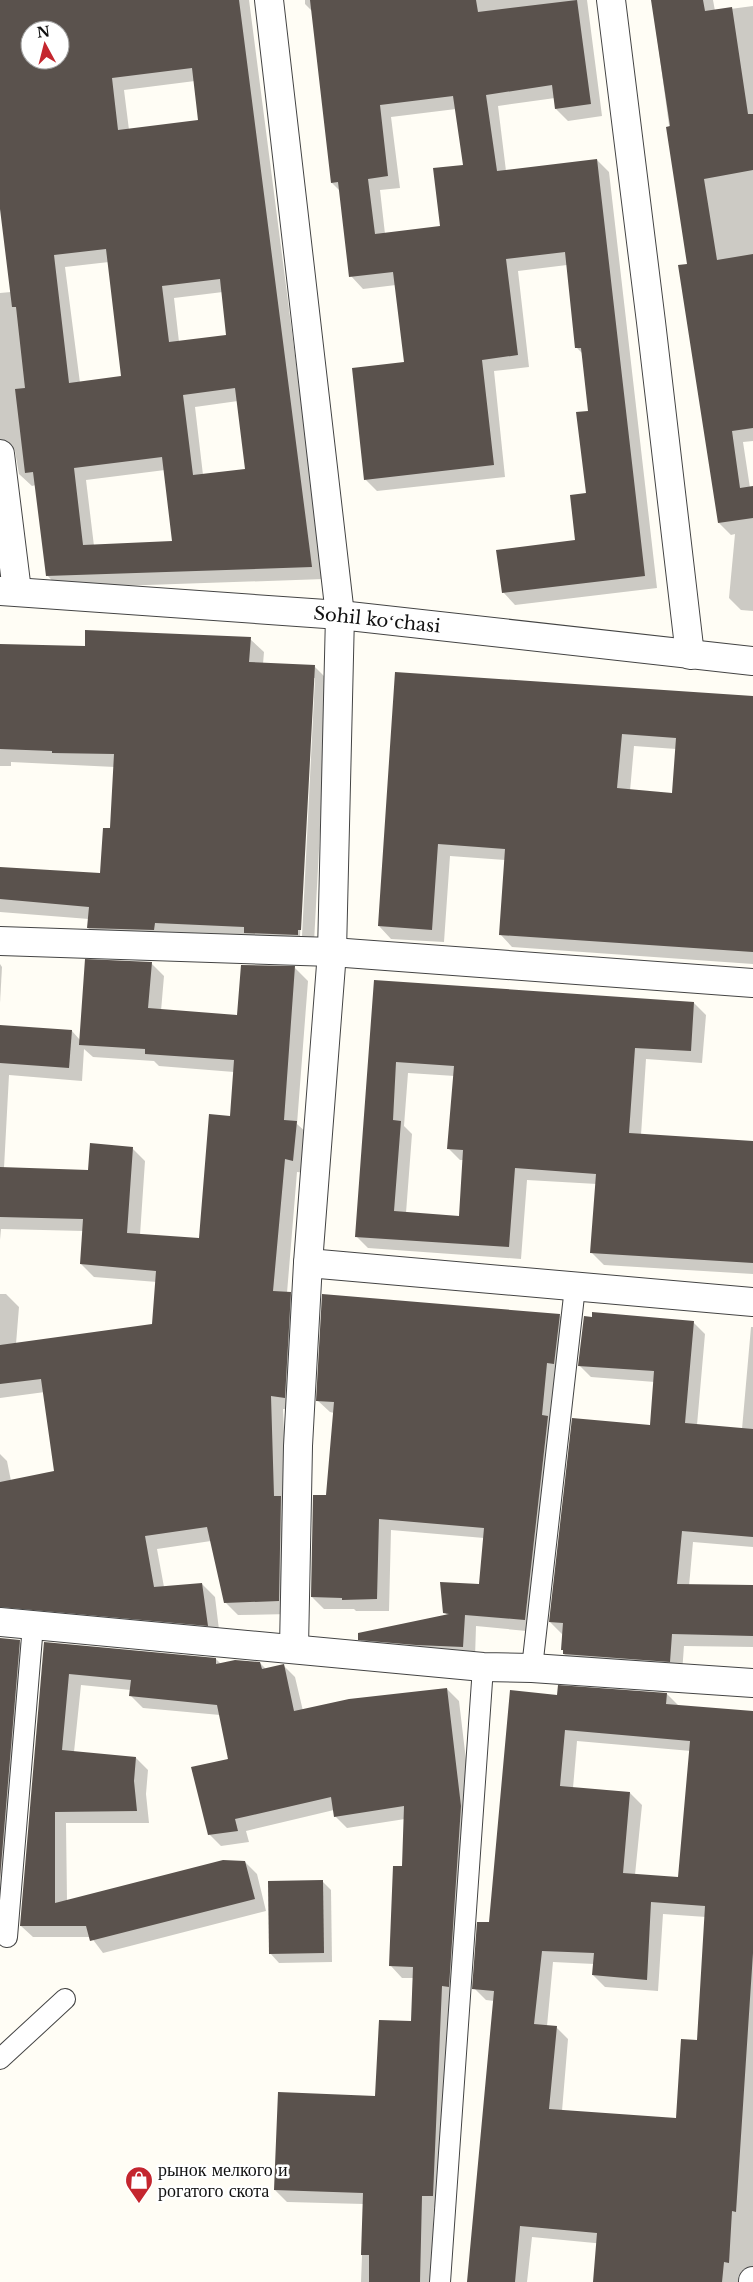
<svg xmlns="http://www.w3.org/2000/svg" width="753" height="2282" viewBox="0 0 753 2282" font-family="'Libre Baskerville',serif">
  <rect width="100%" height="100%" fill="#fffdf5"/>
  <g fill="#0003" fill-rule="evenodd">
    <path d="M0 0H249L324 579 59 588 47 575 36 485 32 486 19 474 15 451 11 450 0 457V293L11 292 0 198ZM30 30H60V60H30ZM195 81 200 121 129 130 124 90ZM109 262 123 377 80 383 65 267ZM223 292 228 336 179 342 174 298ZM238 401 247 470 203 475 195 407ZM165 470 174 542 94 546 86 480Z"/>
    <path d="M305 0H587L602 116 568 121 556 109 555 98 498 106 506 171 597 160 609 172 657 588 515 605 503 592 577 541 587 494 590 412 583 354 577 348 567 265 518 271 529 367 494 371 505 477 377 491 365 479 405 363 396 285 363 289 351 276 340 191 332 183 312 11 305 4ZM456 109 464 166 441 227 385 234 380 190 400 188 391 117Z"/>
    <path d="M652 0H713L715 11 753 6V441L743 442 750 488 753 487V611L741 610 729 598 735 534 731 535 719 523 680 266 688 265Z"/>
    <path d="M250 639 264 652 263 664 314 666 328 680 314 943 102 941 88 928 89 919 0 912V868L102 874 112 829 115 767 11 762V766H0V645L86 647ZM313 678H315L302 936H300Z"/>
    <path d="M396 674 753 697V964L512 947 500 934 505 860 450 856 444 942 391 939 379 926ZM634 746 676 749 673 794 630 791Z"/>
    <path d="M151 963 164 976 161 1011 238 1016 295 968 308 981 297 1124 309 1135 306 1173 297 1172 287 1293H290L303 1306 297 1410 283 1409 292 1614 238 1615 225 1602 211 1541 157 1549 164 1587 202 1584 215 1597 220 1638 0 1626V1454L7 1461 11 1481 55 1472 45 1392 0 1398V1294H6L19 1307 16 1344 153 1325 157 1282 94 1277 81 1264 84 1231 1 1229 0 1240V1026L72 1031 80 1040ZM84 1049 93 1057 154 1061 159 1066 234 1072 231 1117 201 1240 140 1235 145 1161 132 1148 89 1171 4 1168 9 1075 82 1081Z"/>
    <path d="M0 964 2 967 0 1003Z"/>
    <path d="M375 981 694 1003 706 1015 702 1063 646 1059 641 1135 753 1143V1274L604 1265 592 1253 597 1184 527 1180 521 1259 368 1248 356 1236ZM408 1073 455 1076 448 1148 460 1160H464L460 1217 406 1213 412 1134 404 1126Z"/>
    <path d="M559 1315 572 1327 537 1632 476 1626 475 1658 372 1651 359 1639 447 1615 445 1612 480 1585 484 1538 391 1530 389 1611H356L354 1609H324L312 1597 327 1496 334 1413 330 1412 317 1400Z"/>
    <path d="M693 1322 705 1334 697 1425 742 1429 751 1327H753V1547L693 1542 689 1586 753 1587V1647L684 1646 682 1673 576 1666 564 1654 562 1634 550 1622 651 1426 655 1382 591 1377 579 1365Z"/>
    <path d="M0 1639 19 1641 32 1654 0 1927Z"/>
    <path d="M45 1643 216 1659 221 1664 260 1663 266 1669 284 1666 295 1677 303 1711 447 1689 459 1701 473 1819 445 2207H434L431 2282H361L364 2204 287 2202 275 2190 377 2097 412 2022 413 1978H402L391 1966 403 1868 405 1819 347 1828 335 1816 334 1810 246 1831 249 1842 221 1846 209 1834 230 1760 220 1715 143 1708 131 1696V1690L81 1685 74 1752 136 1758 148 1770 146 1794 149 1823H66L67 1901 245 1862 257 1874 266 1911 103 1953 91 1937H33L21 1926Z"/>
    <path d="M667 1694 679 1706 753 1712V2282H631L626 2246 532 2237 527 2282H469L494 2001 486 2000 474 1988 490 1923 558 1696ZM577 1741 691 1751 679 1878 635 1875 642 1805 630 1793 573 1788ZM663 1914 706 1917 698 2042 678 2119 562 2111 568 2039 556 2027 547 2026 553 1962 594 1964 593 1975 605 1987 658 1991Z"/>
    <path d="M322 1881 331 1890 332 1962 279 1963 270 1953Z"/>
  </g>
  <g fill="#5a524d" fill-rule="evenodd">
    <path d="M0 0H239L312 567 46 576 33 472 25 473 15 389 25 388 16 307H12L0 209ZM30 30H60V60H30ZM192 68 198 120 118 130 112 78ZM106 249 121 376 69 383 54 255ZM220 279 226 335 169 342 162 286ZM235 388 245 469 193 475 183 395ZM162 457 172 541 83 545 74 468Z"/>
    <path d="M310 0H476L478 12 577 0 591 104 555 109 552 85 486 95 497 171 597 159 645 576 502 593 496 550 575 540 570 495 586 493 576 412 588 411 581 348H575L565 252 506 259 518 355 482 360 494 465 364 480 352 368 404 362 393 272 349 277 338 182 331 183ZM453 96 463 165 433 168 440 226 375 234 368 179 388 176 380 105Z"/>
    <path d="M651 0H703L705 11 732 7 748 114H753V170L704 179 717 260 753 254V428L732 431 740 488 753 486V518L718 523 678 265 687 264 666 127 670 126Z"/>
    <path d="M85 630 251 637 249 662 315 665 301 930H298V935L244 933V927L155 923 154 930 87 928 89 907 0 899V867L100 873 103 828H110L114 754 52 753V751L0 749V644L85 646Z"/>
    <path d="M395 672 753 696V952L499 935 505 849 438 844 432 930 378 926ZM622 734 676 738 672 793 617 788Z"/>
    <path d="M85 959 152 962 148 1008 237 1015 241 965 295 966 284 1120 297 1121 293 1161 285 1159 273 1291 291 1292 285 1398 271 1396 274 1496H281L279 1601 224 1603 207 1527 145 1536 154 1587 202 1583 208 1626 0 1607V1482L54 1471 41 1379 0 1384V1345L152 1324 156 1271 80 1264 83 1219 0 1217V1167L88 1170 90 1143 133 1147 127 1233 199 1238 209 1114 230 1116 234 1060 145 1054V1049L79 1045Z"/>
    <path d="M374 980 694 1002 691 1051 635 1048 629 1133 753 1141V1263L590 1253 596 1174 515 1168 509 1247 355 1237ZM396 1062 454 1066 447 1149 463 1150 459 1216 394 1211 401 1121 393 1120Z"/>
    <path d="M0 1025 72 1030 69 1068 0 1063Z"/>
    <path d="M322 1294 560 1314 554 1364 547 1363 542 1415 548 1416 525 1620 465 1615 463 1647 416 1645 358 1640V1633L449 1614 443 1613 440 1582 479 1584 484 1528 379 1519 377 1599 342 1600V1598L311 1597 313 1495H326L334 1402 316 1401Z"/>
    <path d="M592 1312 694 1321 685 1423 753 1429V1537L682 1531 677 1584 753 1585V1636L672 1634 670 1662 563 1654V1650H561L563 1623 549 1622 572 1418 650 1425 654 1371 578 1366 584 1316 592 1317Z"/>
    <path d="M0 1638 20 1640 0 1878Z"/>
    <path d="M44 1642 216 1658V1664L235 1660 260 1662 262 1669 284 1664 294 1711 349 1699 447 1688 461 1806 449 1987 442 1986 433 2196H422L420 2282H369V2255H361L363 2193 274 2190 278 2092 375 2096 379 2020 411 2021 413 1967 389 1966 393 1866H402L404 1806 334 1817 331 1797 235 1819 238 1831 208 1835 191 1767 228 1759 217 1705 129 1696 131 1680 69 1674 62 1750 136 1757 134 1781 137 1811 55 1812V1903L223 1860 245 1861 255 1899 90 1941 86 1926H20Z"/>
    <path d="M558 1685 667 1693 666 1704 753 1711V1953L736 2212 732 2211 729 2263 724 2262 722 2282H593L597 2233 520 2226 515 2282H467L494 1991 472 1989 477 1922H489L510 1690 557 1695ZM565 1730 690 1741 678 1877 623 1873 630 1792 560 1786ZM651 1902 705 1906 697 2040 681 2039 676 2118 549 2109 557 2026 534 2024 542 1951 594 1953 592 1975 647 1980Z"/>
    <path d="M323 1880 324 1953 269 1954 268 1881Z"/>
  </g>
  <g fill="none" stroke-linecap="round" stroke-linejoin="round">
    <g stroke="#444" stroke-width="22">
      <g id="service">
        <path d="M532 1668 575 1287"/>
        <path d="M7 1937 33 1625"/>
        <path d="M0 2059 65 1999"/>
        <path d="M440 2282 483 1667"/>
      </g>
    </g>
    <g stroke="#444" stroke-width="30">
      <g id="minor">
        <path d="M269 0 340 615 332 952 308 1263 298 1446 294 1648"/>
        <path d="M611 0 651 322 690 655"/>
        <path d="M0 454 17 591"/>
        <path d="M0 591 340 615 753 661"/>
        <path d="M0 941 332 952 753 983"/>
        <path d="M308 1263 753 1302"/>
        <path d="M0 1622 483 1667 532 1668 753 1683"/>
        <path d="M753 2282V2281"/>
      </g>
    </g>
    <use href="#service" stroke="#fff" stroke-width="20"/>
    <use href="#minor" stroke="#fff" stroke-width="28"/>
  </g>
  <defs>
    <g id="shop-pin" transform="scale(1.4375)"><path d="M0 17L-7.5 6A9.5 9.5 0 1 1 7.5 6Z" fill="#c4262e" stroke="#fff"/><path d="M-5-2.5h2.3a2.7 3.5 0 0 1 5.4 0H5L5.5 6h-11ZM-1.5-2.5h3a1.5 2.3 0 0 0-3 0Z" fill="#fff"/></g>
  </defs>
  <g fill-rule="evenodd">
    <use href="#shop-pin" x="139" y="2180"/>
  </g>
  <g text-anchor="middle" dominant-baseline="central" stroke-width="5" stroke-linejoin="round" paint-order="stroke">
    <g font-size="18" fill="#111" stroke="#fff">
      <text transform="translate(377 620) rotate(6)">Sohil koʻchasi</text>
    </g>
    <g font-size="18" fill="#111" stroke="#fff" text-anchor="start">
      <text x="158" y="2170">рынок мелкого и<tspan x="158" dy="21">рогатого скота</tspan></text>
    </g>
  </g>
  <g transform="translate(45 45) rotate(353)"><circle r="24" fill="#ffffff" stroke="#a0a0a0"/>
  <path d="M0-4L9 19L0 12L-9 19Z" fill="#c4262e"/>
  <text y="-8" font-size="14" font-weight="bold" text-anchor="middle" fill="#111111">N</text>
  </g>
</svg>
